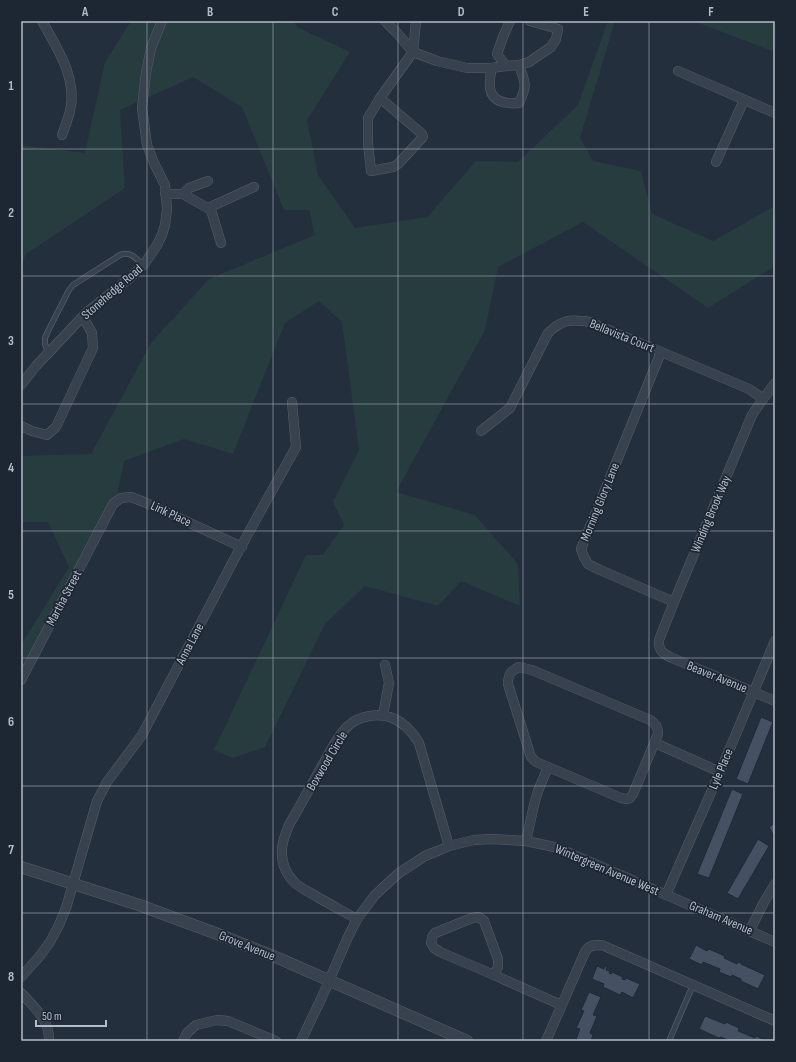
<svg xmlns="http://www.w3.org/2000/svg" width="796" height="1062" viewBox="0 0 796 1062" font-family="'Sofia Sans Condensed',sans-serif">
  <rect width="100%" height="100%" fill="#242f3e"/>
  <g fill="#263c3f">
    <path d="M131 21H293L299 28 350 52 307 120 318 175 355 228 427 217 476 161 518 162 578 105 608 21H615L580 138 593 161 641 171 652 214 713 241 771 208H775V266L708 308 583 222 498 267 485 330 396 492 475 515 518 564 520 606 461 581 438 606 365 586 325 624 265 747 233 758 214 750 306 555H323L344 525 333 502 359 450 342 322 319 301 285 323 233 454 184 439 124 461 114 511 21 681V645L69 567 48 522H21V456L91 454 151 343 209 279 315 235 309 210H284L242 107 193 77 120 110 125 188 26 254 21 266V145L85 153 105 62Z"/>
    <path d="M693 21H775V52Z"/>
  </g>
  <g fill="#455162" stroke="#1f2835">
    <path d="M761 717 773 722 748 784 736 779Z"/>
    <path d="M732 789 743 794 709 878 697 874Z"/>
    <path d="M775 823V838L769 827Z"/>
    <path d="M758 839 769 846 738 899 727 893Z"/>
    <path d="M696 945 707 951 709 949 725 956 724 958 737 964 738 962 741 963V964L765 975 758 989 741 981V979L732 975 731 977 719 972 720 969 703 962 702 965 689 959Z"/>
    <path d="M597 966 604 969 605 966 607 967 606 970 610 971 609 973 611 974 612 972 623 977 622 979 625 980 626 978 640 984 633 998 622 992 620 995 603 987 604 984 592 979Z"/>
    <path d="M589 992 601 997 593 1015 597 1016 590 1033 593 1035 591 1041H581L576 1039 580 1029 576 1028 584 1011 581 1010Z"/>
    <path d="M705 1016 725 1024 726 1022 739 1028 738 1031 755 1038 756 1036 767 1041H730L721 1037 719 1038 699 1029Z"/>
  </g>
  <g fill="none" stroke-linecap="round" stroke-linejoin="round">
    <g stroke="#565f6c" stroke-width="6">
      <g id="service">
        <path d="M48 353 45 344V338L48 331 69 290 73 285 120 255C130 251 136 258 143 265"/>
        <path d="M669 1041 693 985"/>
      </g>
    </g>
    <g stroke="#565f6c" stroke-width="10">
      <g id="minor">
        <path d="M42 21C57 48 78 79 70 111 68 119 65 127 62 135"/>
        <path d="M385 21 398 34 413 52 437 61 467 68H491L506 66 519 65 529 62 551 47 556 39 558 29 530 21"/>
        <path d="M506 66 497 54 503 37 510 21"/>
        <path d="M491 68C491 75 489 82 490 88 492 103 508 104 519 103 528 84 525 83 519 65"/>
        <path d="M678 71 775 113"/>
        <path d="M380 98 422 134 423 137 398 164 393 167 371 171 368 143V118Z"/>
        <path d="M380 98 413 52 416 21"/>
        <path d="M716 162 744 100"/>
        <path d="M165 194H183L189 188 208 181"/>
        <path d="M183 194 211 210 221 243"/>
        <path d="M208 208 254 187"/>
        <path d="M661 352 581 549 584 557 588 564 600 570 674 602"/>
        <path d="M775 383 763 399 752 415 674 602 659 640C658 650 663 654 672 658L775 701"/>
        <path d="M21 385 36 366 86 313 131 277 145 263 157 245 162 235 165 225 167 209 165 185 154 163 147 145 142 108 146 73 151 48 162 21"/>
        <path d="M21 426 32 431 47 435 56 427 93 348 92 333 83 317"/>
        <path d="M481 431 510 408 548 333C563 319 570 319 590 322L749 389 763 399"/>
        <path d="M519 667 532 670 650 720C656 724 658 727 658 734L633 794 630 798 627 799 621 798 548 767 536 762 531 757 508 684C508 674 511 671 519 667Z"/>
        <path d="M21 680 113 504 121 498 131 497 144 502 242 547"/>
        <path d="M383 715 389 683 385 665"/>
        <path d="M655 743 720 772"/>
        <path d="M526 841 534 805 538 791 548 767"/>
        <path d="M666 895 720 772 775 641"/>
        <path d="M478 917 484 921 498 959V967L494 975 440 952 434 948 431 943 432 937 435 933 472 918Z"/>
        <path d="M357 919C344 912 332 905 319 898 311 893 302 889 295 883 286 874 281 862 282 849 282 841 286 833 289 825 300 806 311 786 322 766 330 752 337 736 349 725 360 716 377 713 390 717 404 722 412 731 419 743L449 846"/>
        <path d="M750 930 764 902 775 884"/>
        <path d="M494 975 561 1005"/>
        <path d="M21 977 39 957 50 942 59 925 66 908 97 801 107 782 142 735 238 552 296 447 292 402"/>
        <path d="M21 993C34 1007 50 1020 49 1041"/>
        <path d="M183 1041 187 1033 196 1025 217 1020 228 1021 276 1041"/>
        <path d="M301 1041 322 997 348 937 357 919 375 895 399 873 425 856 440 850 449 846 474 840 491 839 526 841 554 847 572 854 775 942"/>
        <path d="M546 1041 585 952C589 945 594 945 602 945L775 1021"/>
      </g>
    </g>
    <g stroke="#565f6c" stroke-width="12">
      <path id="tertiary" d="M21 867 139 905 223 936 278 958 467 1041"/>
    </g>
    <use href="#service" stroke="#38414e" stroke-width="4.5"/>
    <use href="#minor" stroke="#38414e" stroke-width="9"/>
    <use href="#tertiary" stroke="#38414e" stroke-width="11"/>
  </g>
  <path fill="none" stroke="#b4bcc9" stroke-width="1" stroke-opacity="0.55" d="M147 21V1041M273 21V1041M398 21V1041M523 21V1041M649 21V1041M21 149H775M21 276H775M21 404H775M21 531H775M21 658H775M21 786H775M21 913H775"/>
  <g text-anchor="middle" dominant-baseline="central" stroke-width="3.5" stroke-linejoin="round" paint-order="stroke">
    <g font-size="13" fill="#b4bcc9" stroke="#1d2633">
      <text transform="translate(112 292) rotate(-41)">Stonehedge Road</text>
      <text transform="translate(622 336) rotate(22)">Bellavista Court</text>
      <text transform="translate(600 502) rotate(-68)">Morning Glory Lane</text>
      <text transform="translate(171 514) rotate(25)">Link Place</text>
      <text transform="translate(711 514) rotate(-67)">Winding Brook Way</text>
      <text transform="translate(64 598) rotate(-62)">Martha Street</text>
      <text transform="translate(190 644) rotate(-62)">Anna Lane</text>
      <text transform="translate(717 677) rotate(22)">Beaver Avenue</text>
      <text transform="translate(327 761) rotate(-59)">Boxwood Circle</text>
      <text transform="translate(721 769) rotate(-67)">Lyle Place</text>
      <text transform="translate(607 870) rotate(23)">Wintergreen Avenue West</text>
      <text transform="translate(721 918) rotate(23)">Graham Avenue</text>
      <text transform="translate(247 946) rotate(22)">Grove Avenue</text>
    </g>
  </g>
  <rect width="796" height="1062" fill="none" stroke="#1d2633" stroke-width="44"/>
  <path d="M36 1020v6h70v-6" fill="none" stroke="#b4bcc9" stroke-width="2"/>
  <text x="42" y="1020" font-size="12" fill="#b4bcc9" stroke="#1d2633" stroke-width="3" paint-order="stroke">50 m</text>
  <rect x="22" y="22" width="752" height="1018" fill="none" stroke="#b4bcc9" stroke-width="1.5"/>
  <g font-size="13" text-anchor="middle" font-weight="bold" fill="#b4bcc9">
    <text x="85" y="16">A</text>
    <text x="210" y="16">B</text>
    <text x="335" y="16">C</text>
    <text x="461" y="16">D</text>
    <text x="586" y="16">E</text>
    <text x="711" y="16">F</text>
    <text x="11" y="90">1</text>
    <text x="11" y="217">2</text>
    <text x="11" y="345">3</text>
    <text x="11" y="472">4</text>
    <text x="11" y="599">5</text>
    <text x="11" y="726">6</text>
    <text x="11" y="854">7</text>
    <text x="11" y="981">8</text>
  </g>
</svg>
